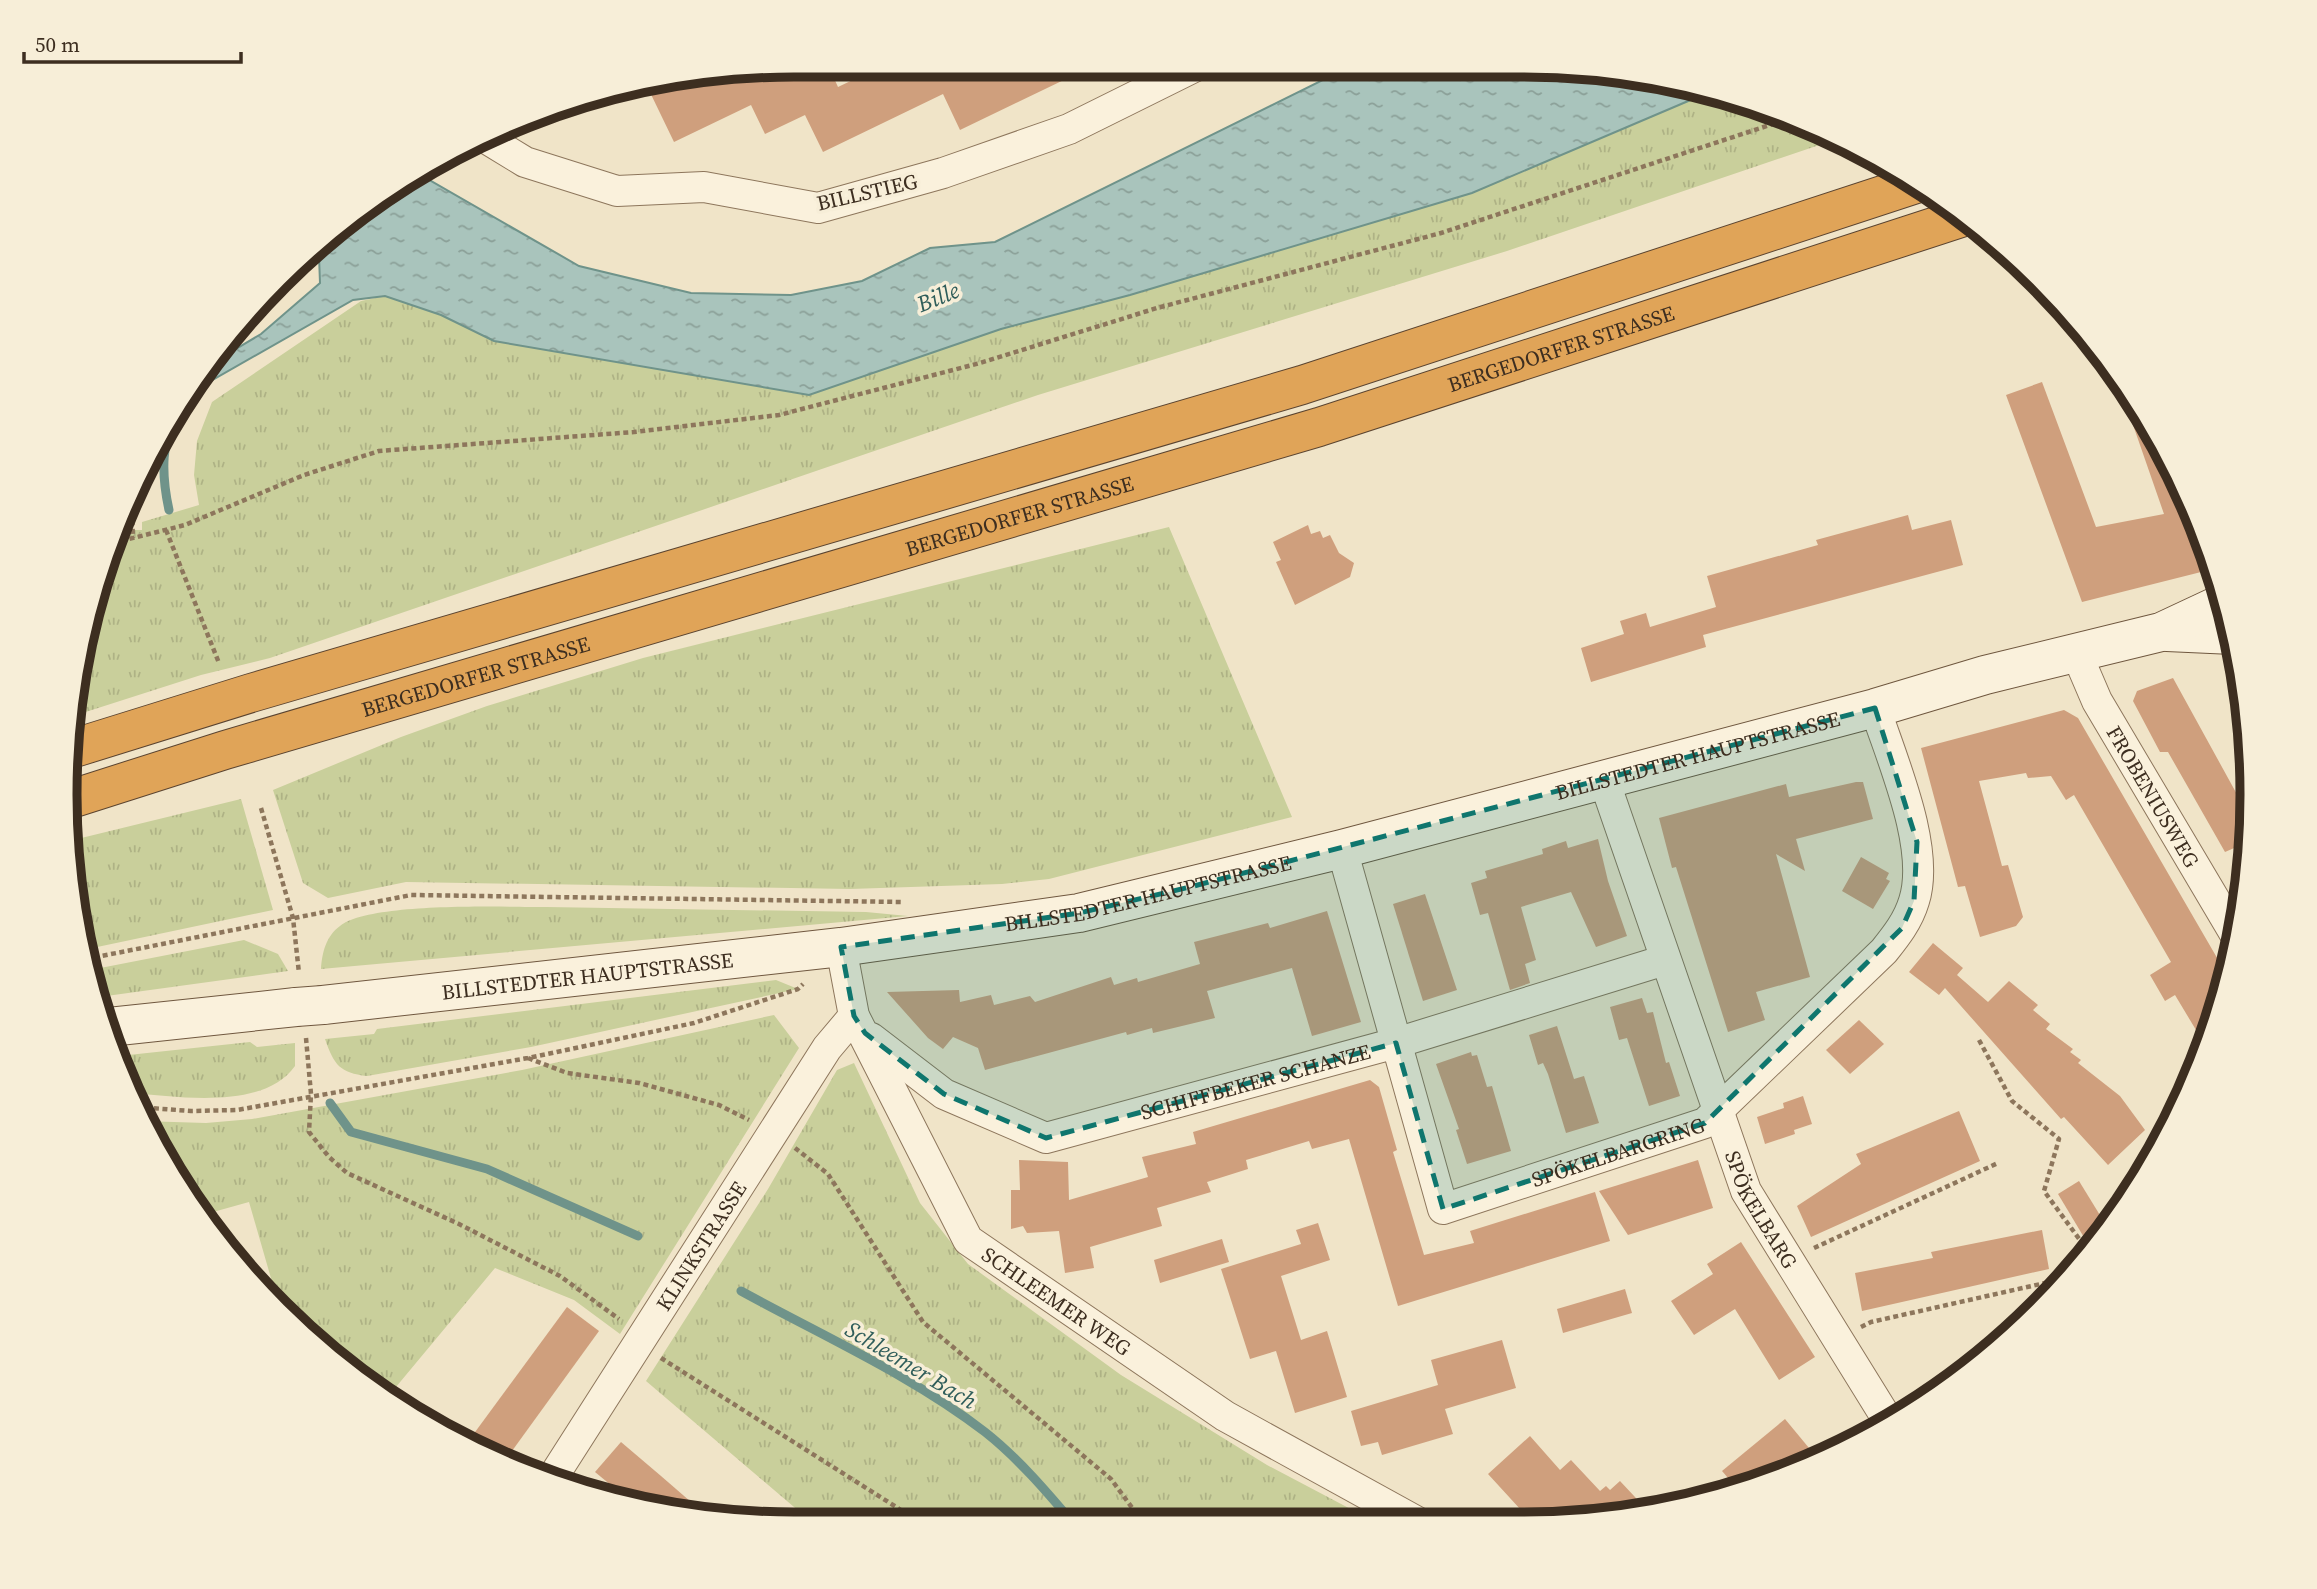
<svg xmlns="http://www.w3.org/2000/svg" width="2317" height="1589" viewBox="0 0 2317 1589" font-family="'Source Serif 4',serif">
  <defs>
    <pattern id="grass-tufts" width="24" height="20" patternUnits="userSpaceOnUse" patternTransform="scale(1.75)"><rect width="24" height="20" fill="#c9cf9b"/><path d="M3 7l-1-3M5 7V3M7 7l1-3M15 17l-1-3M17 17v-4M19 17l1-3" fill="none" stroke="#aeb285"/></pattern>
    <pattern id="water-ripples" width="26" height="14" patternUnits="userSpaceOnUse" patternTransform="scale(1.75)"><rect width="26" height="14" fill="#a9c4bc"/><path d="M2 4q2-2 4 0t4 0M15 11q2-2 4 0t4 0" fill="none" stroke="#8ba098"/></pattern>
  </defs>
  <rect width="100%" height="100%" fill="#f0e4c8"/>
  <g fill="url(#grass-tufts)">
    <path d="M1707 93 1840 138 1507 251 1038 395 270 658 201 675 70 717 71 700 120 515 127 503 125 530H142V522L199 505 194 475 197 441 212 402 361 301 385 296 441 315 494 341 809 395 1001 329 1130 295 1472 193Z"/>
    <path d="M1169 527 1292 817 1049 879 1002 884 850 889 406 882 328 898 303 883 273 790 401 737 487 706 643 658Z"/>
    <path d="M241 799 273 910 83 950 79 936 69 841Z"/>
    <path d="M547 907 866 912 908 916 321 969C322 953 326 936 340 926 370 902 504 907 547 907Z"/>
    <path d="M244 940 278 954 288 971 99 997 90 970Z"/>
    <path d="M776 980 798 989 531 1047 367 1076C340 1073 334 1065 325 1039L374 1034 377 1029Z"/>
    <path d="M774 1015 799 1048 620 1334 574 1300 495 1268 386 1399 276 1307 279 1306 249 1202 206 1214 188 1200 142 1121 206 1123 252 1119 522 1070Z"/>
    <path d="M250 1042 257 1047 295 1043V1066C264 1110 180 1097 132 1093L119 1056Z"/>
    <path d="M854 1063 920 1203 968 1264 1121 1375 1267 1465 1379 1524H814L646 1381 768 1189 837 1070Z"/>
  </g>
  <path fill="url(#water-ripples)" stroke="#6f938a" stroke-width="2" d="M1353 65C1468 65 1598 56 1707 93L1472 193 1130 295 1001 329 809 395 494 341 441 315 385 296 353 300 200 387 192 383 204 368 261 334 320 283 319 256 315 253 389 188 417 173 579 266 691 293 791 295 862 281 930 248 995 242Z"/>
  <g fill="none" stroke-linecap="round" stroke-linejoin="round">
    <g stroke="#6f938a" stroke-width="9">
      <path d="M187 390 188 389"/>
      <path d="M169 510C161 473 161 442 178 407"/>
      <path d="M330 1103 351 1132 487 1169 638 1236"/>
      <path d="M741 1291C823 1336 911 1375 985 1432 1018 1458 1047 1492 1074 1524"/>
    </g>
  </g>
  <g fill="#cf9f7d">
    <path d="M794 65H828L838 87 884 65H929L937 81 970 65H1095L960 130 943 94 823 152 805 115 765 134 751 105 674 142 646 84Z"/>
    <path d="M2042 382 2096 527 2164 514 2132 422 2144 417 2197 516 2213 569 2082 602 2006 395Z"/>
    <path d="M1908 515 1912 530 1951 520 1963 565 1703 635 1706 647 1591 682 1581 648 1624 634 1620 621 1646 613 1650 627 1716 607 1707 576 1818 545 1816 540Z"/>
    <path d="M1308 525 1311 534 1320 531 1323 538 1330 535 1339 553 1354 563 1350 577 1295 605 1276 562 1281 560 1273 542Z"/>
    <path d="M2173 678 2250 818 2248 842 2225 852 2168 752H2160L2133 701 2137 691Z"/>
    <path d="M2064 710 2078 718 2227 975 2205 1045 2175 995 2165 1001 2150 975 2171 962 2074 795 2066 800 2051 776 2028 778 2026 773 1979 781 2002 866 2008 865 2023 917 2016 926 1980 937 1965 886 1958 887 1921 748Z"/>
    <path d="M1856 782H1863L1873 819 1796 839 1805 871 1776 854 1810 977 1756 992 1765 1020 1728 1032 1676 867 1672 868 1659 818 1786 784 1789 797Z"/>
    <path d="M1598 839 1608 881 1627 936 1596 947 1571 892 1521 907 1536 960 1525 964 1530 983 1510 990 1488 913 1480 915 1471 883 1487 878 1485 871 1543 854 1542 849 1566 841 1568 848Z"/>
    <path d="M1861 857 1889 873 1886 879 1890 881 1873 909 1842 891Z"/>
    <path d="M1425 894 1457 990 1423 1001 1393 904Z"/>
    <path d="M1327 911 1361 1022 1312 1036 1292 968 1207 991 1215 1018 1153 1033 1152 1028 1127 1035 1126 1032 985 1070 978 1048 953 1037 943 1049 928 1038 887 992 959 990 960 1002 991 995 994 1005 1030 996 1035 1002 1111 977 1114 985 1137 978 1138 982 1200 964 1194 942 1268 923 1270 928Z"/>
    <path d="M1933 943 1963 968 1957 975 1988 1002 2009 981 2038 1005 2033 1010 2050 1024 2046 1029 2073 1049 2070 1052 2081 1060 2078 1063 2120 1096 2145 1130 2108 1165 2064 1117 2061 1119 1945 988 1939 995 1909 972Z"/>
    <path d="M1642 998 1647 1013 1653 1012 1666 1063 1669 1062 1680 1096 1649 1106 1627 1038 1619 1040 1610 1007Z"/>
    <path d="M1859 1020 1884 1044 1850 1074 1826 1050Z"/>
    <path d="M1557 1026 1574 1079 1584 1076 1599 1123 1566 1133 1548 1074 1543 1063 1538 1065 1529 1035Z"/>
    <path d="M1471 1052 1472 1056 1477 1055 1487 1087 1492 1086 1511 1151 1467 1164 1456 1130 1459 1129 1436 1064Z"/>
    <path d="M1370 1080 1379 1087 1397 1150 1393 1152 1424 1255 1474 1243 1470 1231 1595 1192 1610 1241 1398 1306 1349 1139 1312 1149 1309 1141 1246 1160 1248 1169 1207 1182 1211 1192 1157 1208 1162 1226 1090 1247 1094 1268 1065 1273 1059 1231 1027 1233 1023 1226 1011 1229V1190H1020L1019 1160 1068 1162 1069 1200 1148 1177 1142 1157 1196 1144 1193 1132Z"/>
    <path d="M1803 1096 1812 1124 1794 1130 1795 1134 1765 1144 1757 1117 1784 1108 1783 1103Z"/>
    <path d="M1959 1111 1980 1161 1811 1237 1797 1206 1861 1164 1856 1154Z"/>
    <path d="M1698 1160 1713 1208 1628 1235 1599 1191Z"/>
    <path d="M2079 1181 2106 1225 2085 1239 2058 1194Z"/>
    <path d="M1318 1223 1330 1260 1281 1276 1301 1340 1327 1331 1347 1397 1295 1413 1276 1351 1250 1359 1221 1269 1301 1244 1296 1230Z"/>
    <path d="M2042 1230 2049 1269 1862 1311 1855 1273 1933 1258 1931 1252Z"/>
    <path d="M1222 1239 1229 1262 1160 1283 1154 1260Z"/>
    <path d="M1741 1242 1815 1357 1779 1380 1735 1309 1694 1335 1671 1301 1713 1274 1707 1264Z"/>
    <path d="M1625 1289 1632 1313 1563 1333 1557 1309Z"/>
    <path d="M567 1307 599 1331 504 1462 467 1443Z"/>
    <path d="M1502 1340 1516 1388 1445 1409 1453 1434 1382 1455 1378 1442 1361 1446 1351 1411 1438 1385 1431 1360Z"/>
    <path d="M1785 1419 1809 1448 1785 1469 1735 1486 1722 1471Z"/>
    <path d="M1530 1436 1560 1470 1571 1460 1600 1491 1606 1486 1610 1490 1620 1481 1649 1512 1533 1523 1488 1474Z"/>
    <path d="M621 1442 661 1476 706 1515 652 1510 635 1505 595 1472Z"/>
  </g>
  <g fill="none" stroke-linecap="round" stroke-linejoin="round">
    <g stroke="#8d765c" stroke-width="32">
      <g id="street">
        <path d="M484 137 525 162 617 191 704 187 818 208 943 173 1069 129 1198 65"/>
        <path id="s1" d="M2076 652 2097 701 2238 939"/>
        <path id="s2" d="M1604 780 1746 1191 1889 1422"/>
        <path id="s3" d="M1342 849 1443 1209 1705 1123 1884 951C1896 936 1908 921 1914 901 1931 848 1892 760 1875 708"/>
        <path id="s4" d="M841 947 854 1016 968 1240 1225 1416 1421 1524"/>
        <path id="s5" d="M871 1038 944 1094 1046 1138 1396 1043 1665 960"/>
        <path id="s6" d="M551 1480 827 1048 854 1016"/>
      </g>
    </g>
    <g stroke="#6f573f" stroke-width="40">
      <g id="secondary">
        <path d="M2167 632 2233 635"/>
        <path id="s7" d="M323 1005 841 947 1079 913 1342 849 1875 708 1985 675 2161 632 2223 603"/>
        <path d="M109 1027 296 1007"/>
      </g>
    </g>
    <g stroke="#5b4430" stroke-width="40">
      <g id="highway">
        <path d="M68 750 251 693 1302 385 1916 184"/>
        <path id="s8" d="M65 801 225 750 1319 427 1967 216"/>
      </g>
    </g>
    <g stroke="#8d765c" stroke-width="4.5" stroke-dasharray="5 3.5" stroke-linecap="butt">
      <path d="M440 161 443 162 461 149"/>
      <path d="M242 319 284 290 336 234"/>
      <path d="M131 495 133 538"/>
      <path d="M166 530 219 663"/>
      <path d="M113 543 185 525 304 475 379 451 634 432 779 415 980 363 1157 308 1441 233 1785 120"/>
      <path d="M261 808 293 918 299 973"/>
      <path d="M86 959 411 895 903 902"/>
      <path d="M306 1038 311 1094 309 1132 329 1157 347 1173 459 1224 560 1276 619 1319"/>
      <path d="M1979 1040 2012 1101 2059 1139 2044 1191 2088 1251"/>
      <path d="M528 1058 567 1073 639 1083 719 1105 749 1120"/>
      <path d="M137 1107 191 1111 237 1110 528 1058 694 1023 798 989 803 984"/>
      <path d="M795 1148 828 1174 923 1322 1111 1479 1144 1524"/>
      <path d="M1814 1248 1998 1163"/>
      <path d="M1861 1327 1871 1322 2054 1281"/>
      <path d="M661 1358 923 1524"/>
    </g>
    <use href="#street" stroke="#faf1dc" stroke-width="30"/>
    <use href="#secondary" stroke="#faf1dc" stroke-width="38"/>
    <use href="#highway" stroke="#e0a458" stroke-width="38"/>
    <g stroke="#6f573f" stroke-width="40" stroke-linecap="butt">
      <path id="secondary-bridge" d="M296 1007 323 1005"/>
    </g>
    <use href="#secondary-bridge" stroke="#faf1dc" stroke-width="38"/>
  </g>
  <path fill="#0f766e" fill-opacity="0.2" stroke="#0f766e" stroke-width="5" stroke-dasharray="14 9" stroke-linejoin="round" d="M1875 708 1917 842 1914 901 1902 928 1705 1123 1443 1209 1396 1043 1046 1138 944 1094 865 1033 854 1016 841 947 1079 913 1190 887Z"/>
  <g text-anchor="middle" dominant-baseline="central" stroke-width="7" stroke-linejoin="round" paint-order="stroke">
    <g font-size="21" fill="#3d2e20" stroke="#f7eed8">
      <text transform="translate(867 192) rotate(-13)">BILLSTIEG</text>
      <text stroke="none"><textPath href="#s8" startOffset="1563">BERGEDORFER STRASSE</textPath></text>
      <text stroke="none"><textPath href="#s8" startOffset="996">BERGEDORFER STRASSE</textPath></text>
      <text stroke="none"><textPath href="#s8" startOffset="429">BERGEDORFER STRASSE</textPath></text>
      <text stroke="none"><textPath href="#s7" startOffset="1400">BILLSTEDTER HAUPTSTRASSE</textPath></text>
      <text stroke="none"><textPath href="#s1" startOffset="164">FROBENIUSWEG</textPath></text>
      <text stroke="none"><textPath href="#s7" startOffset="833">BILLSTEDTER HAUPTSTRASSE</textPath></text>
      <text stroke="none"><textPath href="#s7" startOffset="266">BILLSTEDTER HAUPTSTRASSE</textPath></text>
      <text stroke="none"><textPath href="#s5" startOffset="420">SCHIFFBEKER SCHANZE</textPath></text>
      <text stroke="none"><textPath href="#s3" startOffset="558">SPÖKELBARGRING</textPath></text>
      <text stroke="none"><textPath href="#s2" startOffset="458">SPÖKELBARG</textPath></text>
      <text stroke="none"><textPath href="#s6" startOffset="278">KLINKSTRASSE</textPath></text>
      <text stroke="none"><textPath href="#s4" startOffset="429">SCHLEEMER WEG</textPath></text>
    </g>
    <g font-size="23" font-style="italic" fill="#2f5d5a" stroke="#f7eed8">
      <text transform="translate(938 297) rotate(-22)">Bille</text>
      <text transform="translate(911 1365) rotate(31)">Schleemer Bach</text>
    </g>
  </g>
  <path d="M0 0H2317V1589H0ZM794 77H1523A717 717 0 0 1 2240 794V795A717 717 0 0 1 1523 1512H794A717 717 0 0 1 77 795V794A717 717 0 0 1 794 77Z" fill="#f7eed8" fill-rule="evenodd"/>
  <path fill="none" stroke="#3d2e20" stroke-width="9" d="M794 77H1523A717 717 0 0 1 2240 794V795A717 717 0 0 1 1523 1512H794A717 717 0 0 1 77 795V794A717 717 0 0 1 794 77Z"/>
  <path d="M24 52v10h217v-10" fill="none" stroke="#3d2e20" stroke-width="3.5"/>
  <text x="35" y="52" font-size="21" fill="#3d2e20" stroke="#f7eed8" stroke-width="5" paint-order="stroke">50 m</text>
</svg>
